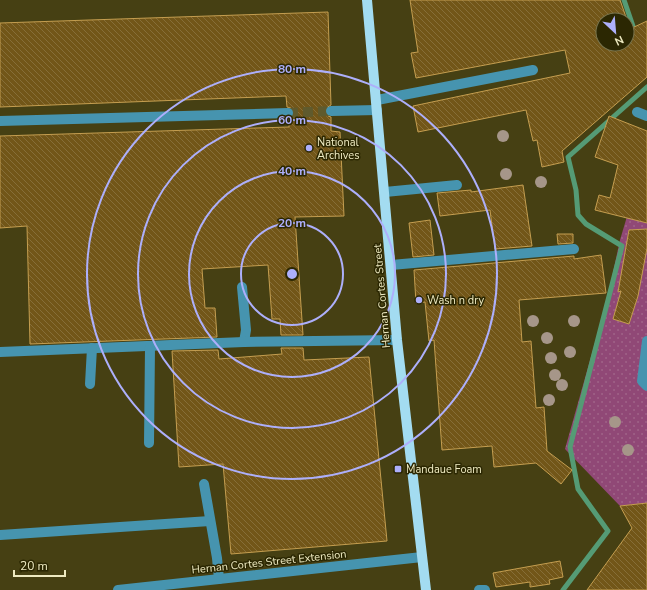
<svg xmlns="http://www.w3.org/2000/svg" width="647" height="590" viewBox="0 0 647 590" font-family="'Nunito Sans',sans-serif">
  <defs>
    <pattern id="grass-dots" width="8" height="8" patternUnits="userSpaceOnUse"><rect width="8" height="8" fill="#904876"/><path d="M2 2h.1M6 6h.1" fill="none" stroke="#a06388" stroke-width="1.8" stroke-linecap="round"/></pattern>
    <pattern id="building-back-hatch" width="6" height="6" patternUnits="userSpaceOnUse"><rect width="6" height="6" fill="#725618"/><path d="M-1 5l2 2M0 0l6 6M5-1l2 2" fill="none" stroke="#866e38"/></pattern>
  </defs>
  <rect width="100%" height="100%" fill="#464013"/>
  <path fill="url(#grass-dots)" d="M639 176 647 180V503L620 506 565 449 607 300 620 240Z"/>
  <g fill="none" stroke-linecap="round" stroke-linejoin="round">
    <g stroke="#559b75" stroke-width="5">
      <path d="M624 0 635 32"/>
      <path d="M563 590 608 531 578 489 570 447 622 246 586 224 578 215 576 190 568 157 647 87"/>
    </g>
  </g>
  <g fill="url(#building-back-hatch)" stroke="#c59e50">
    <path d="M410 0H620L627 20H603V44H627V21L630 29 647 21V77L562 151 564 162 542 167 537 140 533 141 526 110 418 132 413 106 570 73 565 50 416 78 411 53 418 52Z"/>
    <path d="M328 12 331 105 326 108 325 112 328 116 331 117V131L340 132 344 216 295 217 303 335H281L280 319H272L268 265 202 269 205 308H215L217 337 30 344 27 226 0 228V136L289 127V119L293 116 294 112 291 108 287 107 286 96 0 107V23Z"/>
    <path d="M609 116 647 131V223L595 210 599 195 610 198 618 165 595 157Z"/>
    <path d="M523 185 532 246 495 249 490 210 440 216 437 193 471 190V192Z"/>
    <path d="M430 220 434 255 413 257 409 223Z"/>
    <path d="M647 229V248L638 296 629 324 613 319 621 291 618 292 629 230Z"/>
    <path d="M557 234H573V243L558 244Z"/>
    <path d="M601 255 606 293 519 300 522 342 531 341 536 408 544 407 547 451 572 470 561 484 536 463 494 467 492 446 442 450 434 340 429 341 425 302 416 303 414 270 574 256V259Z"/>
    <path d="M281 348H303L304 360 369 357 387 541 231 554 223 464 179 467 172 351 218 350 219 359 282 354Z"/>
    <path d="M647 503V590H587L632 528 620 506Z"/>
    <path d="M560 561 563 577 549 580 550 584 530 587V582L496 587 493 573Z"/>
  </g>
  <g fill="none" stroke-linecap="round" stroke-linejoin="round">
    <path stroke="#5f5a2d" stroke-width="10" stroke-dasharray="10 5" stroke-linecap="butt" d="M288 113 331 111"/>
    <g stroke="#4694af" stroke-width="10">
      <path d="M377 100 533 70"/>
      <path d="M331 111 377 110"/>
      <path d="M637 112 647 116"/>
      <path d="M0 121 288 113"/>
      <path d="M385 192 457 185"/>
      <path d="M391 265 574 249"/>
      <path d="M242 287 246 330 244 342"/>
      <path d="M647 341 642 381 647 386"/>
      <path d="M0 352 244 342 397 340"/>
      <path d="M90 384 92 348"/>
      <path d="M149 443 150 347"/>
      <path d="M204 484 217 558 219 579"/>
      <path d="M0 535 210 521"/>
      <path d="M118 590 422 557"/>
      <path d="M479 590H485"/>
    </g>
    <path stroke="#a3dcf1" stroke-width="10" d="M367 0 397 340 426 590"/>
  </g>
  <g fill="#a69689">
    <circle cx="503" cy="136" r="6"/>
    <circle cx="506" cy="174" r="6"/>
    <circle cx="541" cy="182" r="6"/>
    <circle cx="533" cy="321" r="6"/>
    <circle cx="574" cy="321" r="6"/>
    <circle cx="547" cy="338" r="6"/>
    <circle cx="570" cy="352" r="6"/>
    <circle cx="551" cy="358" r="6"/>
    <circle cx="555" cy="375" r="6"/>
    <circle cx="562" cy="385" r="6"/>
    <circle cx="549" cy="400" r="6"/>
    <circle cx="615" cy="422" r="6"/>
    <circle cx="628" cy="450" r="6"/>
  </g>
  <g fill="none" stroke="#adaffb" stroke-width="2">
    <circle cx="292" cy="274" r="51"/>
    <circle cx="292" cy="274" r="103"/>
    <circle cx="292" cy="274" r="154"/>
    <circle cx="292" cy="274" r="205"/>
  </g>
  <g fill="#adaffb" stroke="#2b2702" stroke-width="1.5">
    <circle cx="309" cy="148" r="4"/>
    <circle cx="419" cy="300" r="4"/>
    <rect x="394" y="465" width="8" height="8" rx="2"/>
  </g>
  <g text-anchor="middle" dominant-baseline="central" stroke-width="3" stroke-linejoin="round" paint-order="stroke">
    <g font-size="11" fill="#eeeac1" stroke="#2b2702" text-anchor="start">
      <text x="317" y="142">National<tspan x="317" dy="13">Archives</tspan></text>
      <text x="427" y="300">Wash n dry</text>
      <text x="406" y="469">Mandaue Foam</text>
    </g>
    <g font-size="11" fill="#eeeac1" stroke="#2b2702">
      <text transform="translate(382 296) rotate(-95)">Hernan Cortes Street</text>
      <text transform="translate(269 562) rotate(-6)">Hernan Cortes Street Extension</text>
    </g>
  </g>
  <circle cx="292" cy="274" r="6" fill="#adaffb" stroke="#2b2702" stroke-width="2"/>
  <g font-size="12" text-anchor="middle" font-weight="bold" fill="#adaffb" stroke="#2b2702" stroke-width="3" stroke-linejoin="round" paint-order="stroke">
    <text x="292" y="73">80 m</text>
    <text x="292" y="124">60 m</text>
    <text x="292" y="175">40 m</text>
    <text x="292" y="227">20 m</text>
  </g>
  <g transform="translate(615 32) rotate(154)"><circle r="19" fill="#2b2702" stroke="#79754e"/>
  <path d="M0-3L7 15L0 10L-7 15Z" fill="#adaffb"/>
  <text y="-6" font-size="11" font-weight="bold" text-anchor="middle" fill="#eeeac1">N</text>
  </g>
  <path d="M14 570v6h51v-6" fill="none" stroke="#eeeac1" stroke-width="2"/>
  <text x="20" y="570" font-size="12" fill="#eeeac1" stroke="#2b2702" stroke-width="3" paint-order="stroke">20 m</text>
</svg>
